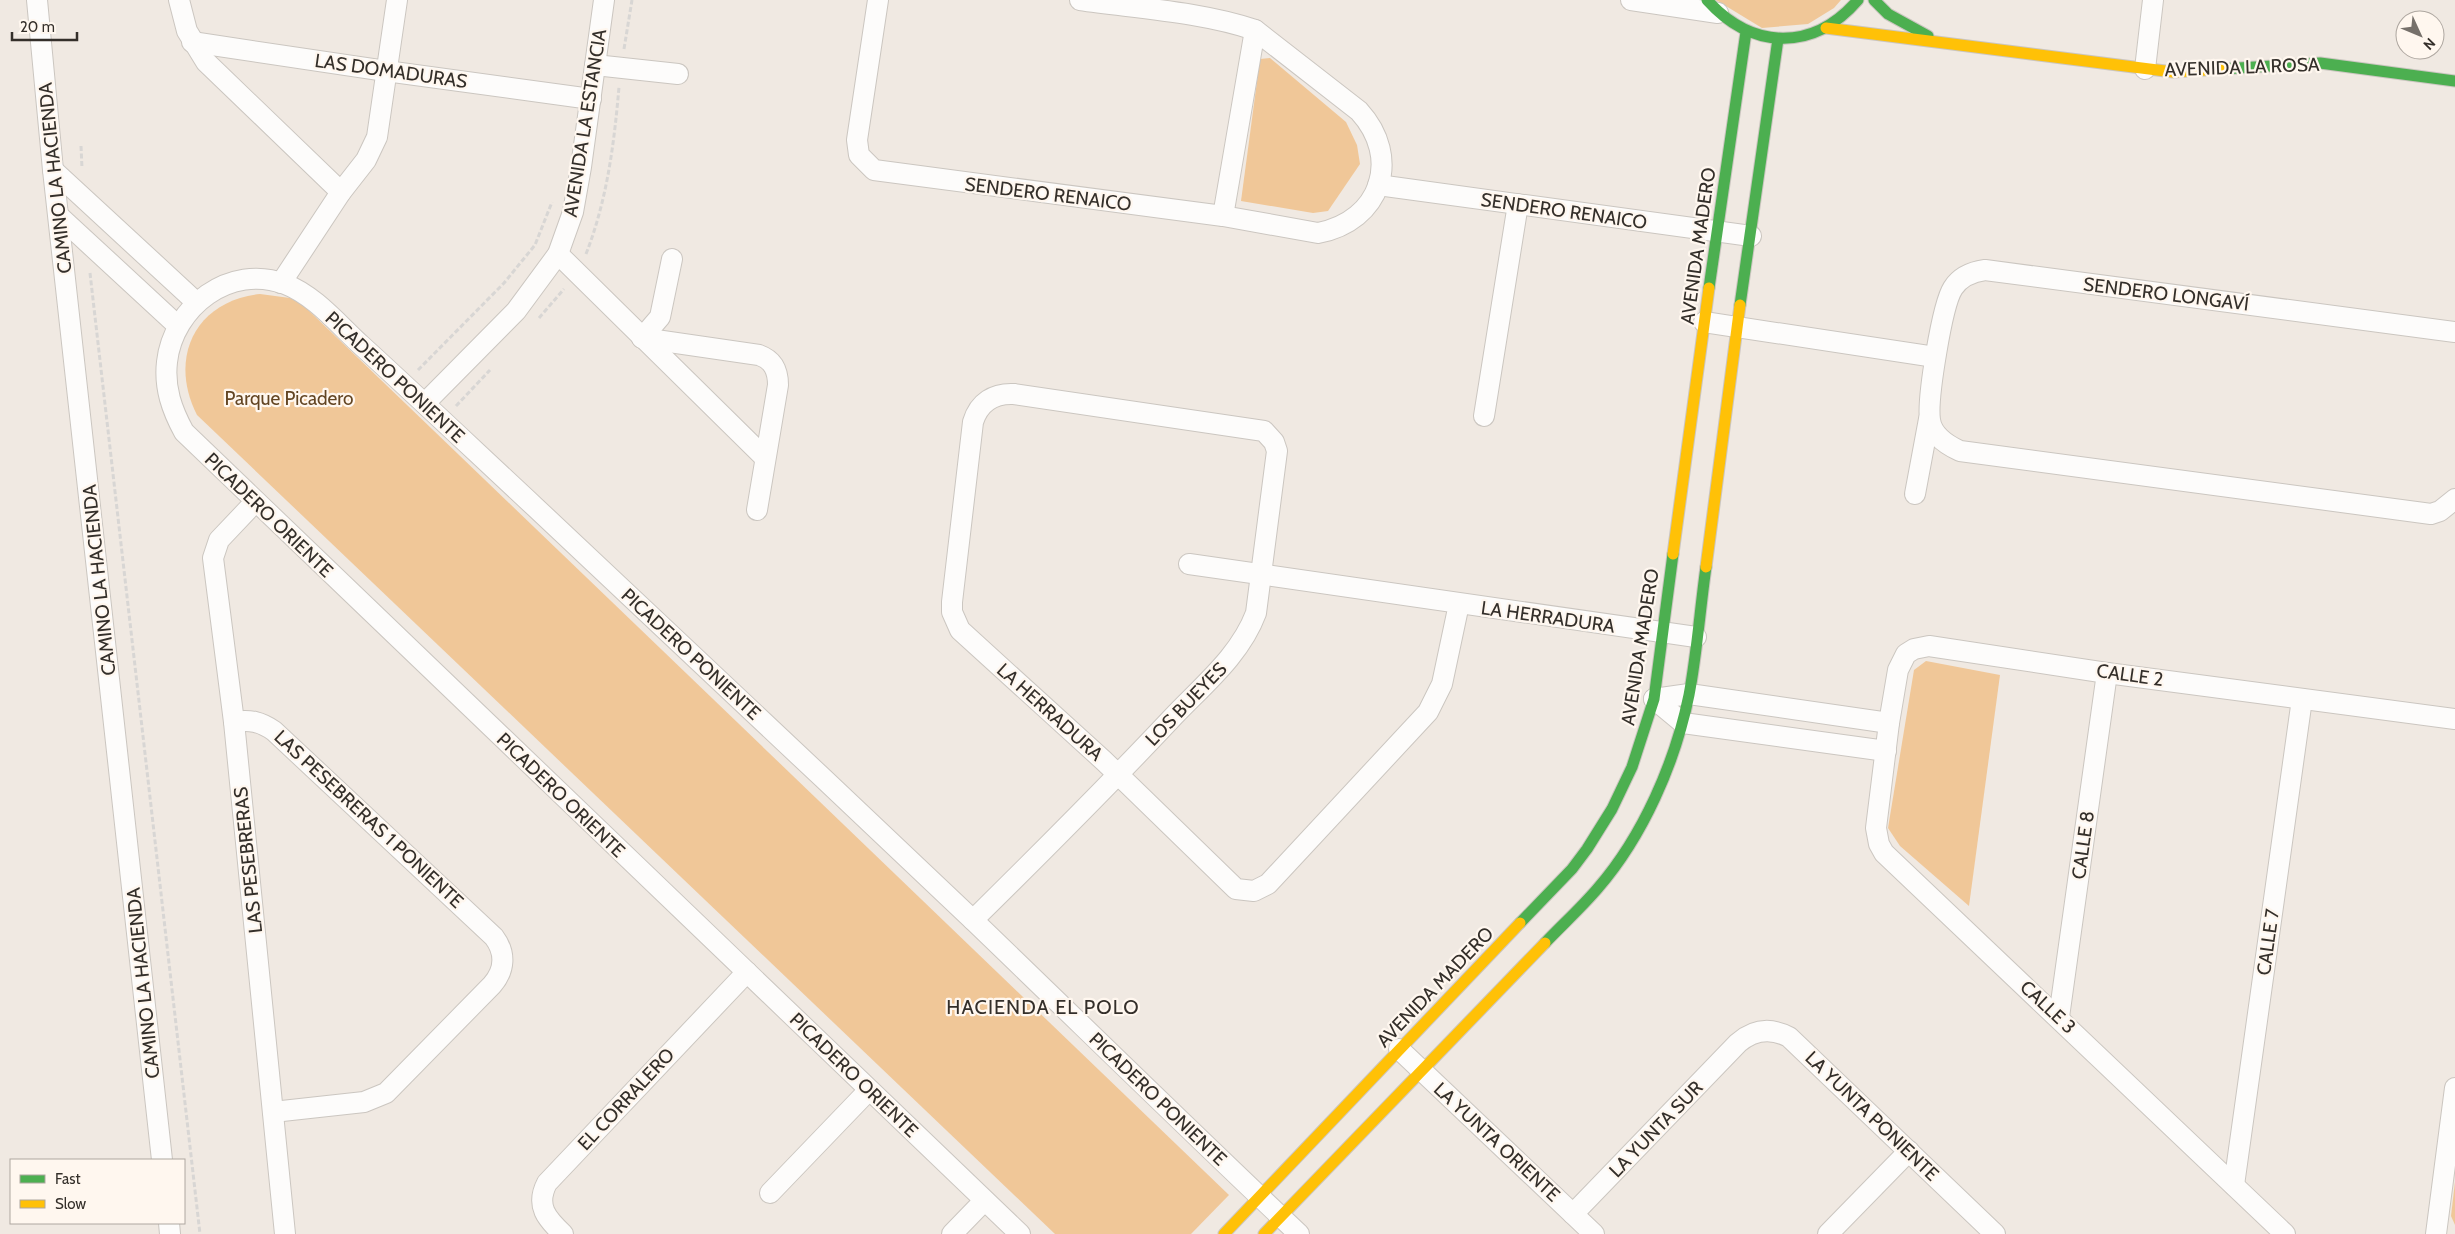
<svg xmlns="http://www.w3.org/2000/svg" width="2455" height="1234" viewBox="0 0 2455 1234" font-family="Cabin,sans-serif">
  <rect width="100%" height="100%" fill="#f0e9e2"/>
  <g fill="#f0c798">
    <path d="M1716 0H1841L1834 8 1808 24 1762 28Z"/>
    <path d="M1270 58 1346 122 1357 145 1360 164 1328 211 1313 213 1241 201 1260 59Z"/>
    <path d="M260 294 290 298 303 305 1229 1195 1191 1234H1055L197 415C168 358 195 301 260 294Z"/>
    <path d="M1926 661 2000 675 1969 906 1900 846 1888 828 1914 670Z"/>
    <path d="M2455 1182V1225L2451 1216Z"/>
  </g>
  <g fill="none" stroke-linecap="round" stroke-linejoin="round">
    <g stroke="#cbc6c0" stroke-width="22">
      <g id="street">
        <path d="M37 0 53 170 162 1160"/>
        <path d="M179 0 187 31 206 62 341 192"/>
        <path d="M878 0 857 140 859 155 874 170 1223 216 1318 233C1381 221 1402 158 1359 111L1255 30C1203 12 1135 8 1080 0"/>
        <path d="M1631 0 1718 13"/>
        <path d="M192 42 386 71 591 99"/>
        <path d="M595 65 678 74"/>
        <path d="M2145 69 2153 0"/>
        <path d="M53 170 196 302"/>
        <path d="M1378 185 1751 236"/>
        <path d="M59 216 178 326"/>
        <path d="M1223 216 1255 30"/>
        <path d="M558 254 765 458"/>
        <path d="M281 283 341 192 366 160 377 137 397 0"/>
        <path d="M1704 322 1935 357"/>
        <path d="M2455 332 1985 270C1971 272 1960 277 1953 288 1942 305 1927 399 1930 420 1932 435 1947 445 1960 451L2431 514 2440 511 2455 499"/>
        <path d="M642 338 759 355C773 360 778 370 778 385L757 510"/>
        <path d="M642 338 660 317 672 259"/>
        <path d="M425 403 516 311 558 254 573 212 581 167 604 0"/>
        <path d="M1484 416 1518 204"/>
        <path d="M1915 494 1929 419"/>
        <path d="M255 502 219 540 213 558 234 722 285 1234"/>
        <path d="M1189 564 1696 637"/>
        <path d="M1654 699 1683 723 1886 751"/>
        <path d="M1654 699 1689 694 1889 723"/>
        <path d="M234 722C250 719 261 722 274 731L494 937C506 953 505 970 492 985L386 1093 364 1102 273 1112"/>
        <path d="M973 920C1040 854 1106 788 1171 719 1202 686 1240 656 1256 613L1277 451 1274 442 1264 431 1014 394C994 393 979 402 973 422L952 602V612L960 630 1104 761 1130 786 1236 889 1254 891 1268 884 1428 712 1442 684 1459 604"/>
        <path d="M2059 1017 2107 673"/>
        <path d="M1399 1049 1594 1234"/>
        <path d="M2234 1185 2302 699"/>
        <path d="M770 1193 869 1090"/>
        <path d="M1573 1214 1738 1043C1753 1030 1770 1027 1789 1037L1995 1234"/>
        <path d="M169 1223 170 1234"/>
        <path d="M563 1234C547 1219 535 1206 547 1183L747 972"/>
        <path d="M952 1234 984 1201"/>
        <path d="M1020 1234 184 432C172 410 164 388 167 362 173 307 230 263 285 284 314 295 338 324 361 345 419 398 477 453 535 507 681 645 829 783 975 922 1083 1026 1190 1131 1299 1234"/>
        <path d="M1828 1234 1909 1151"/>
        <path d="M2285 1234 1884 853 1879 844 1876 828 1889 723 1898 670 1906 654 1914 649 1929 646 2107 673 2455 719"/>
        <path d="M2436 1234 2455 1088"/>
      </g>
    </g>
    <g stroke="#cbc6c0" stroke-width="13">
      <g id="fast">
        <path d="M1707 0C1752 50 1813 52 1858 0"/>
        <path d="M1874 0 1888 14 1928 36"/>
        <path d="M2222 69 2320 63 2455 81"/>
        <path d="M1709 288 1746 32"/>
        <path d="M1740 305 1778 39"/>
        <path d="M1520 923 1572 869 1587 849 1612 809 1632 767 1654 699 1673 554"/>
        <path d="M1545 943C1562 925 1581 908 1598 888 1643 836 1675 763 1689 695 1697 653 1700 609 1706 567"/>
      </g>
    </g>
    <g stroke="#cbc6c0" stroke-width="13">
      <g id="slow">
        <path d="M1826 28 2173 72 2222 69"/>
        <path d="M1673 554 1709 288"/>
        <path d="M1706 567 1740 305"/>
        <path d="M1224 1234 1520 923"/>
        <path d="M1264 1234 1545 943"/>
      </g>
    </g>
    <g stroke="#d8d6d4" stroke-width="3" stroke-dasharray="5 2.5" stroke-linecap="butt">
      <path d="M624 49 632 0"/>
      <path d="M81 146 82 168"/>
      <path d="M586 254C607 200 614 145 619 87"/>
      <path d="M90 273 200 1234"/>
      <path d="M539 318 564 289"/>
      <path d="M418 370 504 283 535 245 552 202"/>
      <path d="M456 406 490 370"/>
    </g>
    <use href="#street" stroke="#fdfcfb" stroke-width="20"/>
    <use href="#fast" stroke="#4caf50" stroke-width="11"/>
    <use href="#slow" stroke="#ffc107" stroke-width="11"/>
  </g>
  <g text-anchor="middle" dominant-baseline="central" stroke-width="4.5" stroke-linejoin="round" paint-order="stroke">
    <g font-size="19" fill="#342f2a" stroke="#fff7ef">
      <text transform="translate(2242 67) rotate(-2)">AVENIDA LA ROSA</text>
      <text transform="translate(391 71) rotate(8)">LAS DOMADURAS</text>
      <text transform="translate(585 123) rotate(-81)">AVENIDA LA ESTANCIA</text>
      <text transform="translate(55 178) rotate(-96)">CAMINO LA HACIENDA</text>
      <text transform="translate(1048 194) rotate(7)">SENDERO RENAICO</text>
      <text transform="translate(1564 211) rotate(8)">SENDERO RENAICO</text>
      <text transform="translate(1698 246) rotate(-82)">AVENIDA MADERO</text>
      <text transform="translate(2166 294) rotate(7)">SENDERO LONGAVÍ</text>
      <text transform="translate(395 377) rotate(43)">PICADERO PONIENTE</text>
      <text transform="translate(269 515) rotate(44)">PICADERO ORIENTE</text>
      <text transform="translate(99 580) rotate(-96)">CAMINO LA HACIENDA</text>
      <text transform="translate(1548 617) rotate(8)">LA HERRADURA</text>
      <text transform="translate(1640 647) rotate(-81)">AVENIDA MADERO</text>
      <text transform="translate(691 654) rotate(43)">PICADERO PONIENTE</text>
      <text transform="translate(2130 675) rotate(8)">CALLE 2</text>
      <text transform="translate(1186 704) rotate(-46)">LOS BUEYES</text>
      <text transform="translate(1050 712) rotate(42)">LA HERRADURA</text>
      <text transform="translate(561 795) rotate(44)">PICADERO ORIENTE</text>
      <text transform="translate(369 819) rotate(43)">LAS PESEBRERAS 1 PONIENTE</text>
      <text transform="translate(2083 845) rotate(-82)">CALLE 8</text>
      <text transform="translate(248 860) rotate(-96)">LAS PESEBRERAS</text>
      <text transform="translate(2268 942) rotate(-82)">CALLE 7</text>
      <text transform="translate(143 983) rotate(-96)">CAMINO LA HACIENDA</text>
      <text transform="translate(1435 987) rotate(-46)">AVENIDA MADERO</text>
      <text transform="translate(2048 1007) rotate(43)">CALLE 3</text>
      <text transform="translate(854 1075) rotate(44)">PICADERO ORIENTE</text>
      <text transform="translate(626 1099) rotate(-47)">EL CORRALERO</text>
      <text transform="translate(1158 1099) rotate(44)">PICADERO PONIENTE</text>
      <text transform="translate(1872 1116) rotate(44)">LA YUNTA PONIENTE</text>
      <text transform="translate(1656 1129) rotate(-46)">LA YUNTA SUR</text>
      <text transform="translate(1497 1142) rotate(43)">LA YUNTA ORIENTE</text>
    </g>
    <g font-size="19" fill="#634523" stroke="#fff7ef">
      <text x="289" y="398">Parque Picadero</text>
    </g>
    <g font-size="20" letter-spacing="1" fill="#342f2a" stroke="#fff7ef">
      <text x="1043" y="1007">HACIENDA EL POLO</text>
    </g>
  </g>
  <rect x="10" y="1159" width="175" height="65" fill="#fff7ef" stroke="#aea7a0"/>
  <rect x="20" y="1175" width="25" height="8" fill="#4caf50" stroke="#aea7a0"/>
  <text x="55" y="1184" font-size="15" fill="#342f2a">Fast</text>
  <rect x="20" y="1200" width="25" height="8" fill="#ffc107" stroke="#aea7a0"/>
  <text x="55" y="1209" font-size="15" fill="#342f2a">Slow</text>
  <g transform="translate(2420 35) rotate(134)"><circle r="24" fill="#fff7ef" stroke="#aea7a0"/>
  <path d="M0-4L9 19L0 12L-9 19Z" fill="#76706a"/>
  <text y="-8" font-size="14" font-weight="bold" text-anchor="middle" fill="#342f2a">N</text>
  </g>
  <path d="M12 32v8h65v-8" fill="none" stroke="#342f2a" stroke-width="2.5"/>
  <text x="20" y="32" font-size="15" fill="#342f2a" stroke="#fff7ef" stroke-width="4" paint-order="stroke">20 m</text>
</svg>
